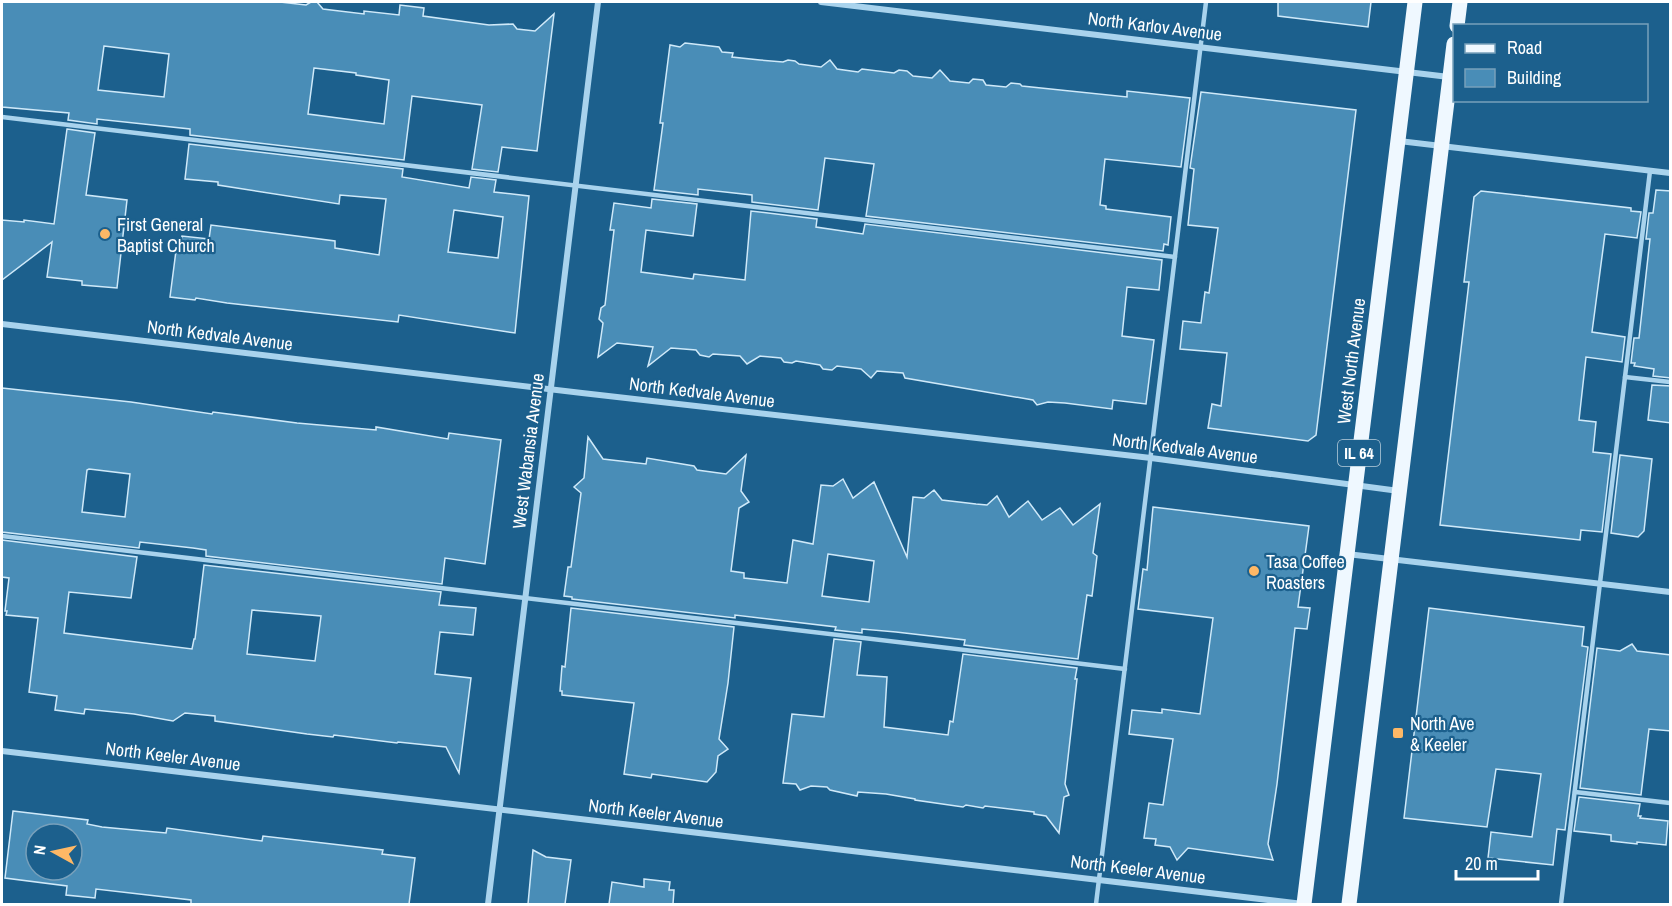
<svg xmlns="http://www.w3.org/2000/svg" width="1672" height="906" viewBox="0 0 1672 906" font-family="'Archivo Narrow',sans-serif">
  <rect width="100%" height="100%" fill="#1c608d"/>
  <g fill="#498db7" stroke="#cfe9f9" stroke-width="1.5" fill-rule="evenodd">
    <path d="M2 2H280L306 5 311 2H317L323 9 364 14V11L399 15 400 5 424 8 423 16 489 25 513 24 517 29 535 31 554 14 537 151 502 147 498 172 472 169 482 105 412 96 404 160 190 135V129L97 119V124L68 120 69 113 2 107ZM104 46 169 54 164 97 98 90ZM314 68 356 73V75L389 80 384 124 308 114Z"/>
    <path d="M1278 2H1371L1368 27 1278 16Z"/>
    <path d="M685 43 719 47 722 52 733 53 732 57 760 60 783 62 788 60 795 61 799 64 821 67 830 60 837 69 858 72 862 69 894 73 899 70 907 71 913 76 932 78 940 70 950 81 969 83 973 79 983 80 986 85 1006 87 1011 83 1020 84 1022 86 1127 97V91L1190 98 1181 167 1105 159 1100 205 1106 206V209L1171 217 1168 245 1164 244 1163 251 866 216 874 164 825 158 818 210 752 202V195L698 189V195L654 190 663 123H660L670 45 680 47Z"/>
    <path d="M1201 92 1356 110 1316 435 1308 441 1208 428 1212 404 1221 406 1227 353 1180 349 1183 321 1201 323 1205 292 1209 293 1218 228 1188 225 1194 169 1190 168Z"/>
    <path d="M67 129 95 133 86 195 127 200 117 288 82 285V281L47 277 52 242 2 280V220L24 222V220L54 224Z"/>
    <path d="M189 144 403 169 402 177 469 188 471 177 496 180 494 192 529 196 515 333 399 315 398 322 227 303 196 298 195 300 170 297 177 243 181 244 182 236 209 239 211 225 335 241V248L379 255 386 199 340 195 339 204 218 185V182L185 179ZM454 210 503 217 498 258 448 252Z"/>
    <path d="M1656 190 1671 191V378L1653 376 1654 369 1634 366 1635 363H1631L1634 338H1639L1650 239H1646L1649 213H1653Z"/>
    <path d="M1481 191 1631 208V211L1641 212 1637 238 1605 234 1592 332 1625 337 1622 362 1586 357 1579 420 1596 422 1593 452 1611 454 1602 532 1581 530 1580 540 1440 525 1469 282H1464L1474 197Z"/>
    <path d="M652 199 697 204 693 236 646 230 641 272 693 279 694 274 745 280 751 211 817 219 816 227 863 234 865 224 1162 260 1159 290 1127 287 1122 336 1154 340 1146 404 1113 400 1112 409 1065 403 1048 402 1037 405 1033 400 905 378 903 373 877 371 871 378 861 369 837 366 832 370 823 369 820 365 796 361 792 363 784 362 781 358 760 356 747 364 740 356 713 354 709 357 700 355 696 350 671 348 648 366 653 347 617 343 598 357 603 323 599 319 601 308 605 305 614 230H610L614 203 651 208Z"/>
    <path d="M1652 385 1671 386V423L1648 420Z"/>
    <path d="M2 388 131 402 212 414 213 412 297 423 376 430V427L448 439 449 433 501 440 485 564 445 558 442 584 206 556V550L193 548 140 542 139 548 2 532ZM89 469 130 474 125 517 82 512 87 470Z"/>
    <path d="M588 437 603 459 646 464 647 458 694 466 697 470 726 474 746 455 741 491 749 502 739 508 731 571 744 573V578L787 583 793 540 813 544 821 485 833 486 843 479 853 498 874 482 907 557 913 497 924 498 934 490 942 500 976 504 987 505 997 496 1009 517 1028 501 1042 520 1060 508 1073 525 1100 504 1093 553 1097 556 1092 596 1087 595 1078 659 964 645 965 640 896 632 862 629V633L835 630 836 627 735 615V618L572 599V597L564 596 568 567H571L581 493 574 487 584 478ZM828 554 874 561 869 602 822 596Z"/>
    <path d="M1620 455 1652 459 1644 531 1638 537 1611 533Z"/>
    <path d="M1153 507 1309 526 1298 607 1310 608 1307 629 1295 628 1277 784 1268 844 1273 860 1188 848 1177 860 1170 847 1155 845 1156 839 1144 838 1149 803 1163 805 1173 739 1129 734 1132 710 1162 713V709L1200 714 1213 618 1138 609 1143 569 1147 570Z"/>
    <path d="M2 540 137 557 131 598 69 592 64 633 192 649 194 639H195L204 565 441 592 439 605 476 608 473 635 440 632 435 674 471 678 459 773 446 747 398 742 397 743 334 735 333 737 307 734 215 721V716L185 713 173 721 134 714 85 709 84 714 55 710 57 696 29 692 38 618 6 615 7 611H5L9 578 2 577ZM252 610 321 616 315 661 247 654Z"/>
    <path d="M571 608 734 627 728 683 719 739 728 749 718 756 716 772 707 782 652 774 651 778 624 774 634 703 562 695V691H560L562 666 565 667Z"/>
    <path d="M1429 608 1584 627 1582 646 1588 647 1565 830 1557 829 1553 865 1488 858 1491 832 1532 837 1541 774 1496 769 1487 827 1404 818Z"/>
    <path d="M834 639 861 642 857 675 887 677 884 727 948 735 950 721 953 722 963 654 1077 668 1075 679H1077L1065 784 1069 795 1064 797 1059 833 1046 816 1034 814V812L985 806 983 808 966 805 963 807 915 800V799L886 794 858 792 857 796 830 790 827 787 811 786 800 790 796 784 783 783 792 714 824 717Z"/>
    <path d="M1632 644 1637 651 1671 655V731L1649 729 1641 795 1580 788 1597 648 1620 651Z"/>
    <path d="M1579 797 1640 804 1638 816H1641L1640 818 1668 821 1666 845 1637 842V844L1611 841V835L1574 831Z"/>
    <path d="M13 811 88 820 87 824 102 827 166 833 167 828 262 841 263 836 383 850 382 854 415 858 409 904H191V900L96 889 95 898 66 895 67 886 5 878ZM36 834H72V870H36Z"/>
    <path d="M533 850 546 857 571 860 565 904H528Z"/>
    <path d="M644 879 670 882 669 890H674L673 904H609L612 882 644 887Z"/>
  </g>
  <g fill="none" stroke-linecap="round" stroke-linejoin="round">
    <g stroke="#a9d3ed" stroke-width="4.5">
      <path d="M2 117 1175 257"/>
      <path d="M1625 377 1670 382"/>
      <path d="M2 536 1125 669"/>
      <path d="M1575 792 1670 803"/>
      <path d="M1096 904 1206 2"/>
      <path d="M1561 904 1650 171"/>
    </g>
    <g stroke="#a9d3ed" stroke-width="6">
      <path d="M821 2 1449 77"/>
      <path d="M1399 141 1670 173"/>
      <path d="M2 324 582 393 1151 458 1399 491"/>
      <path d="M1347 554 1670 592"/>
      <path d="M2 751 1303 904"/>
      <path d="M488 904 598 2"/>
    </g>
    <g stroke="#eff8ff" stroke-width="15">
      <path d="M1457 26 1460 2"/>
      <path d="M1304 904 1415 2"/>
      <path d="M1349 904 1454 44"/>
    </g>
  </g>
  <g fill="#feb866" stroke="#1c608d" stroke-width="2">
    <circle cx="105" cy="234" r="6"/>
    <circle cx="1254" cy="571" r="6"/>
    <rect x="1392" y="727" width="12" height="12" rx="3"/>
  </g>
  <g text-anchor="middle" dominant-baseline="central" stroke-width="4.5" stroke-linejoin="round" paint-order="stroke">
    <rect fill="#1c608d" stroke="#bbcfdd" stroke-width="1.5" x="1338" y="440" width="42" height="26" rx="4.5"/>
    <g font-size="16" font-weight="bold" fill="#fff">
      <text x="1359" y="453">IL 64</text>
    </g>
    <g font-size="18" fill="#fff" stroke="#1c608d">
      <text transform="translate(1155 26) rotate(7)">North Karlov Avenue</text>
      <text transform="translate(220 335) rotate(7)">North Kedvale Avenue</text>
      <text transform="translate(1351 361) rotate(-83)">West North Avenue</text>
      <text transform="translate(702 392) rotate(7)">North Kedvale Avenue</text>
      <text transform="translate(1185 448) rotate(7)">North Kedvale Avenue</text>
      <text transform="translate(528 451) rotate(-83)">West Wabansia Avenue</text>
      <text transform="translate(173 756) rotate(7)">North Keeler Avenue</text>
      <text transform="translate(656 813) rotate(7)">North Keeler Avenue</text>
      <text transform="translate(1138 869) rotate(7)">North Keeler Avenue</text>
    </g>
    <g font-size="18" fill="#fff" stroke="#1c608d" text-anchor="start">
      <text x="117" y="224">First General<tspan x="117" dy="21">Baptist Church</tspan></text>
      <text x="1266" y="561">Tasa Coffee<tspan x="1266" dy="21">Roasters</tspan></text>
      <text x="1410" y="723">North Ave<tspan x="1410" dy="21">&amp; Keeler</tspan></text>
    </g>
  </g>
  <rect width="1672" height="906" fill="none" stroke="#ffffff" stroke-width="6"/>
  <rect x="1453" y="24" width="195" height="78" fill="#1c608d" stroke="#77a0bb" stroke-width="1.5"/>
  <rect x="1465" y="44" width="30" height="9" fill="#eff8ff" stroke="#77a0bb" stroke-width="1.5"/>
  <text x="1507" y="54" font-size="18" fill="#ffffff">Road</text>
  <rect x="1465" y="69" width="30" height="18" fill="#498db7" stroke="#77a0bb" stroke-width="1.5"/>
  <text x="1507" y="84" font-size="18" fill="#ffffff">Building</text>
  <g transform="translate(54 852) rotate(278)"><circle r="28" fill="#1c608d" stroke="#77a0bb" stroke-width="1.5"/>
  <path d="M0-4.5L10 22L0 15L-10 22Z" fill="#feb866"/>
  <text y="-9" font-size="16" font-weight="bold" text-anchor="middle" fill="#ffffff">N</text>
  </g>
  <path d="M1456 870v9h82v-9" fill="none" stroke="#ffffff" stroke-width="3"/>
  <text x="1465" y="870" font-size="18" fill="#ffffff" stroke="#1c608d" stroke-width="4.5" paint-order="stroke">20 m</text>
</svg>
